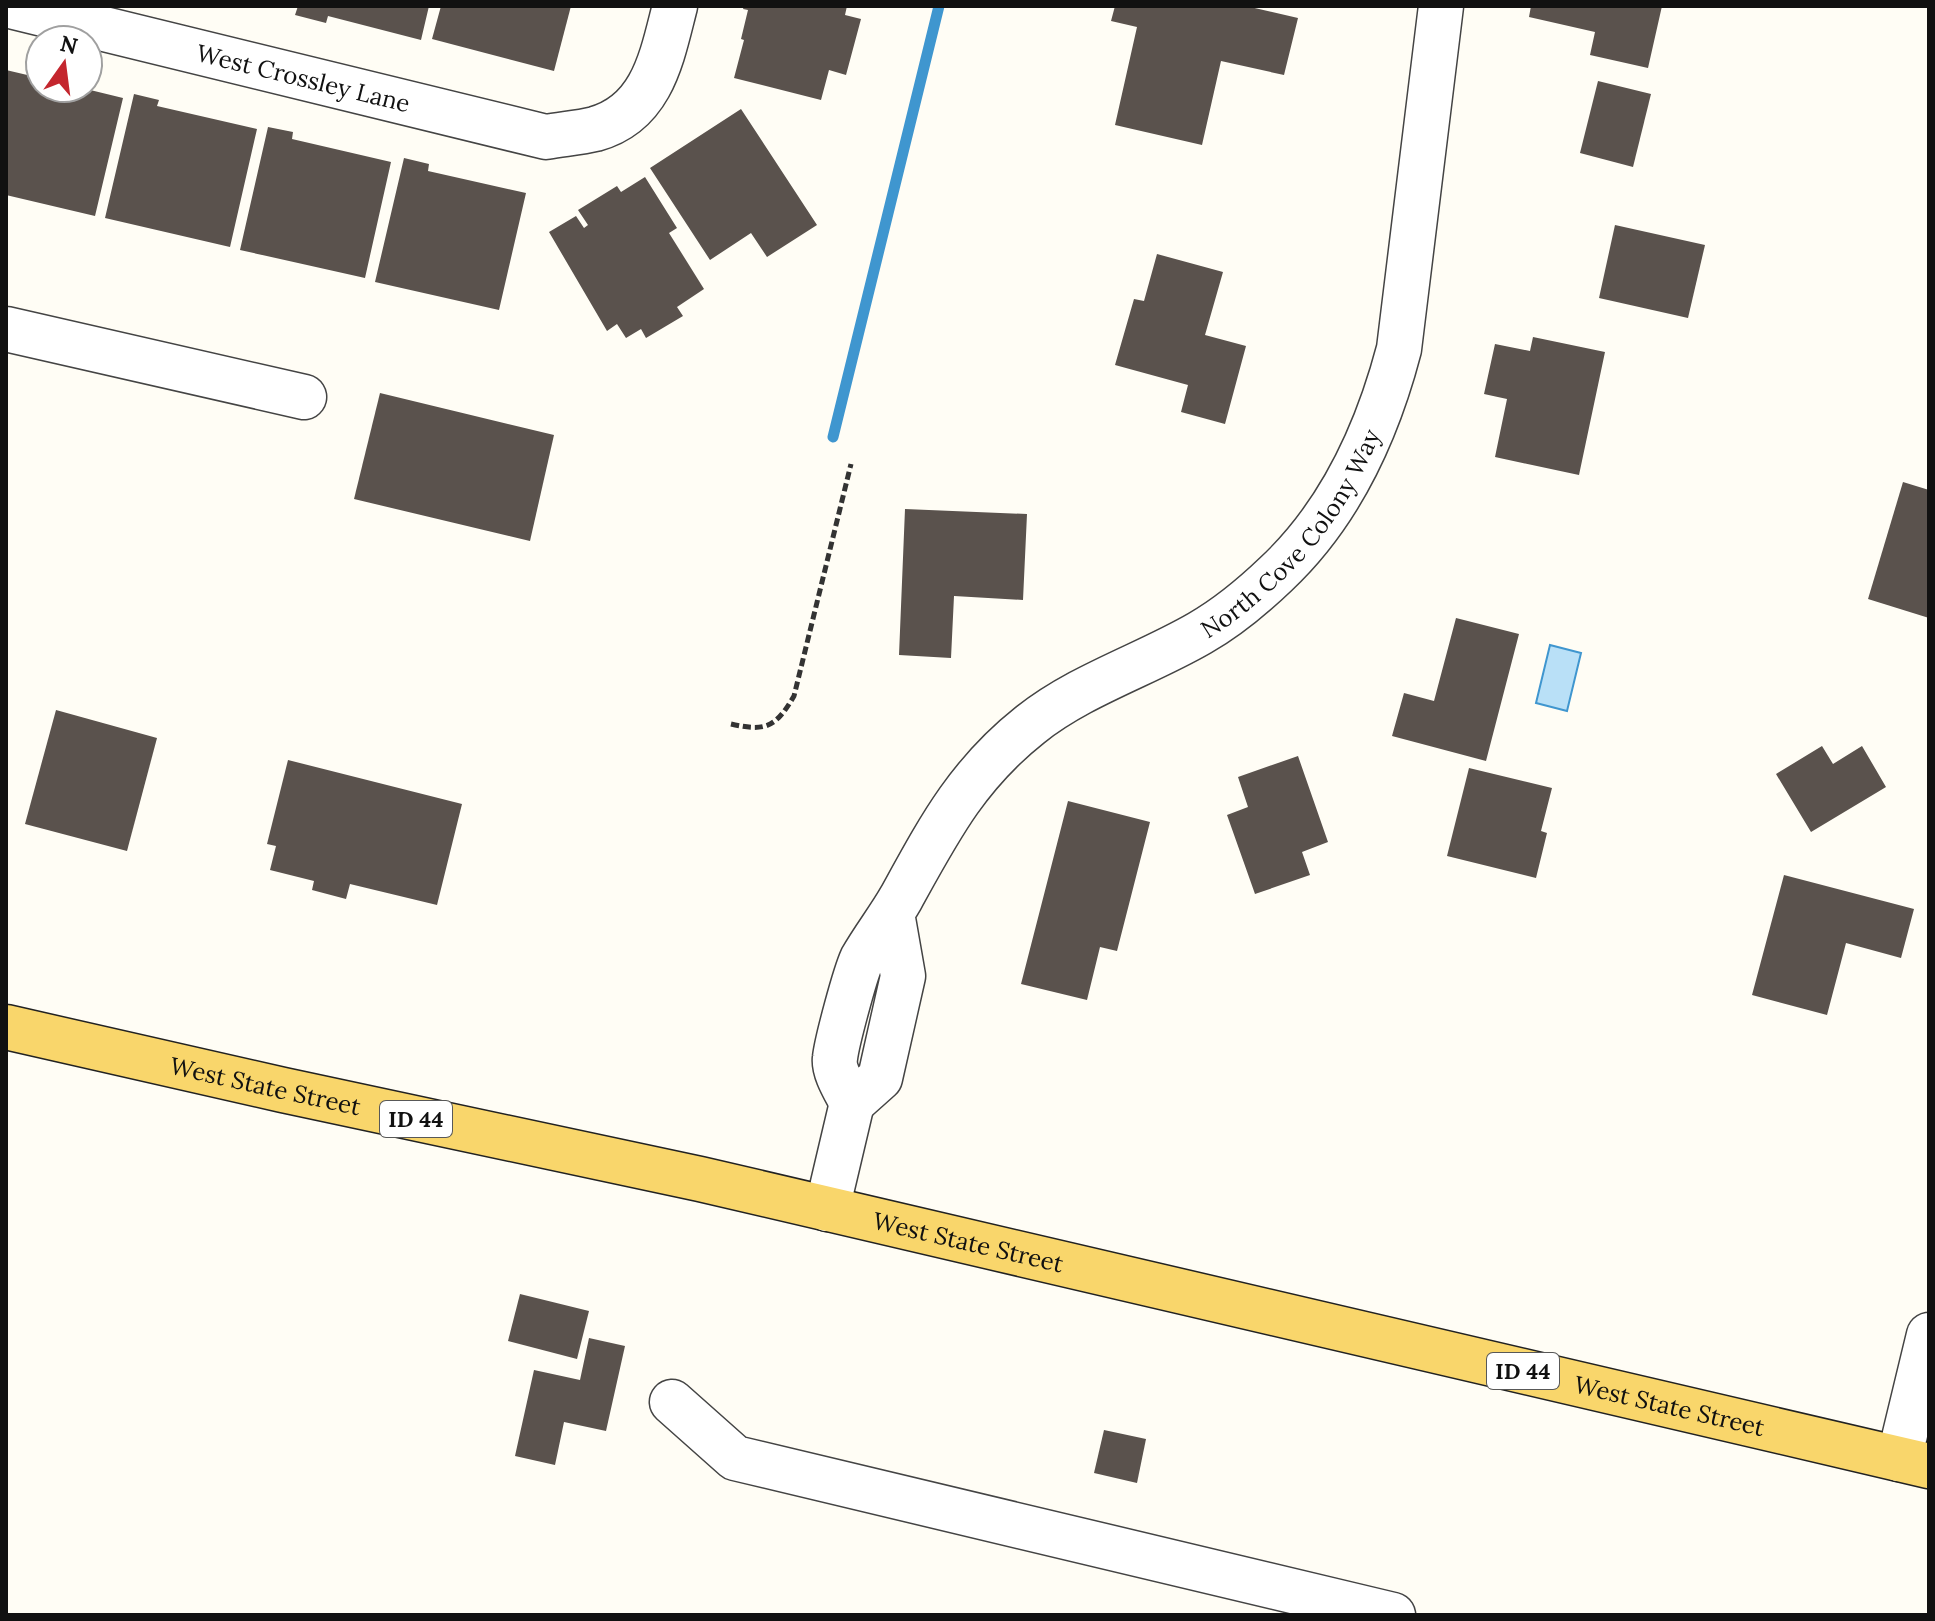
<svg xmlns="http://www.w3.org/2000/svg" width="1935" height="1621" viewBox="0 0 1935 1621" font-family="Lora,serif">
  <rect width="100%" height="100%" fill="#fffdf5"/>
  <path fill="#b9e0f7" stroke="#3f96cf" stroke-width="2" d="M1550 645 1581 653 1567 711 1536 703Z"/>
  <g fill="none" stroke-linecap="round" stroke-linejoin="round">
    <path stroke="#3f96cf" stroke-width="11" d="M833 437 939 6"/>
  </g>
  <g fill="#5a524d">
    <path d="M298 6H429L421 40 328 16 326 23 295 15Z"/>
    <path d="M441 6H571L554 71 432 39Z"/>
    <path d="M744 6H847L845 15 861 19 846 75 829 70 821 100 734 78 744 40 741 39 748 10 743 9Z"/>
    <path d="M1115 6H1246L1298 18 1284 75 1221 61 1202 145 1115 125 1137 27 1111 21Z"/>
    <path d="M1531 6H1662L1648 68 1590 55 1595 32 1529 17Z"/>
    <path d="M6 70 40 78V88H82L123 98 95 216 6 195Z"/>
    <path d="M1598 81 1651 94 1633 167 1580 153Z"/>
    <path d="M134 94 159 100 157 106 257 129 230 247 105 218Z"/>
    <path d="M741 109 817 225 767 257 751 233 710 260 650 168Z"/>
    <path d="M268 127 293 132 292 139 391 162 365 278 240 250Z"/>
    <path d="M404 158 429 164 428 171 526 193 499 310 375 282Z"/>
    <path d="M645 177 677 228 669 233 704 289 677 307 683 316 646 338 641 329 626 338 617 324 607 331 549 232 576 216 584 228 588 225 578 210 617 186 621 192Z"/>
    <path d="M1615 225 1705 245 1688 318 1599 298Z"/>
    <path d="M1157 254 1223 272 1205 335 1246 346 1225 424 1181 412 1188 385 1115 365 1134 299 1144 301Z"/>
    <path d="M1533 337 1605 352 1579 475 1495 457 1507 399 1484 394 1495 344 1530 351Z"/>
    <path d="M380 393 554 435 530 541 354 499Z"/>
    <path d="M1903 482 1929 490V618L1868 599Z"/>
    <path d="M905 509 1027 514 1023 600 954 596 951 658 899 655Z"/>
    <path d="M1456 618 1519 634 1486 761 1392 736 1404 693 1434 701Z"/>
    <path d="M56 710 157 738 127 851 25 824Z"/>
    <path d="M1822 746 1833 764 1862 746 1886 787 1811 832 1776 774Z"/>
    <path d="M1298 756 1328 842 1302 852 1310 875 1255 894 1227 815 1248 807 1238 777Z"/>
    <path d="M288 760 462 804 437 905 350 884 346 899 312 890 314 881 270 870 276 846 267 844Z"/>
    <path d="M1469 768 1552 788 1541 831 1547 833 1536 878 1447 856Z"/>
    <path d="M1068 801 1150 822 1117 951 1100 947 1087 1000 1021 984Z"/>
    <path d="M1784 875 1914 909 1901 958 1846 943 1827 1015 1752 995Z"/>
    <path d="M520 1294 589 1311 577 1359 508 1341Z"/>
    <path d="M589 1338 625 1346 606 1431 564 1422 555 1465 515 1456 534 1370 580 1380Z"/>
    <path d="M1104 1430 1146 1439 1137 1483 1094 1473Z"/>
  </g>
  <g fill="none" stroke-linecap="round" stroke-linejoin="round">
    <g stroke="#444" stroke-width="47">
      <g id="minor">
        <path id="s1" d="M10 6 546 137C562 134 579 133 595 129 653 113 662 56 675 6"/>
        <path d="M6 329 304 397"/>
        <path id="s2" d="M892 913 903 976 880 1078 852 1103C846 1091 833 1071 835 1058 837 1041 855 974 862 959 874 938 889 919 901 898 939 829 967 775 1030 725 1080 685 1145 665 1200 633 1228 617 1253 596 1276 574 1341 513 1377 433 1399 349L1441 6"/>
        <path d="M827 1209 852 1103"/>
        <path d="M672 1402 735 1458 1393 1615"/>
        <path d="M1899 1459 1929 1335"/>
      </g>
    </g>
    <g stroke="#222" stroke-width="47">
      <g id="major">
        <path id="s3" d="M6 1027 283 1090 700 1179 1929 1466"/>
      </g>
    </g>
    <path stroke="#333" stroke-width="5" stroke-dasharray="8 4" stroke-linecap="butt" d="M731 724C766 732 776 727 794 696L851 464"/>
    <use href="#minor" stroke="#fff" stroke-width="44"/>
    <use href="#major" stroke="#f9d66b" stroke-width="44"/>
  </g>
  <g text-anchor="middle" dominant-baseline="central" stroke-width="8" stroke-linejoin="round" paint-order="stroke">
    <g fill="#fff" stroke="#585858" stroke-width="2">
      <rect x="380" y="1101" width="72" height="36" rx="6"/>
      <rect x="1487" y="1353" width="72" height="36" rx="6"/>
    </g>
    <g font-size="22" font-weight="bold" fill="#111">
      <text x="416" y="1119">ID 44</text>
      <text x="1523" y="1371">ID 44</text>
    </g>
    <g font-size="24" fill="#111" stroke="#fff">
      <text stroke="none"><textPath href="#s1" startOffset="302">West Crossley Lane</textPath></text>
      <text stroke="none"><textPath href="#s2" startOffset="978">North Cove Colony Way</textPath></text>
      <text stroke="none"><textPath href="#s3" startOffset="266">West State Street</textPath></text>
      <text stroke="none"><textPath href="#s3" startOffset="986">West State Street</textPath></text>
      <text stroke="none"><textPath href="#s3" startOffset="1706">West State Street</textPath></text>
    </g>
  </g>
  <rect width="1935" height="1621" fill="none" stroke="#111111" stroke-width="16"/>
  <g transform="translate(64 64) rotate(14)"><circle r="38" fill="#ffffff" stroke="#a0a0a0" stroke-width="2"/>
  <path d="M0-6L14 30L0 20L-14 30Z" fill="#c4262e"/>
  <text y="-12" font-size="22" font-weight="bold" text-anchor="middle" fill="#111111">N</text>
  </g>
</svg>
